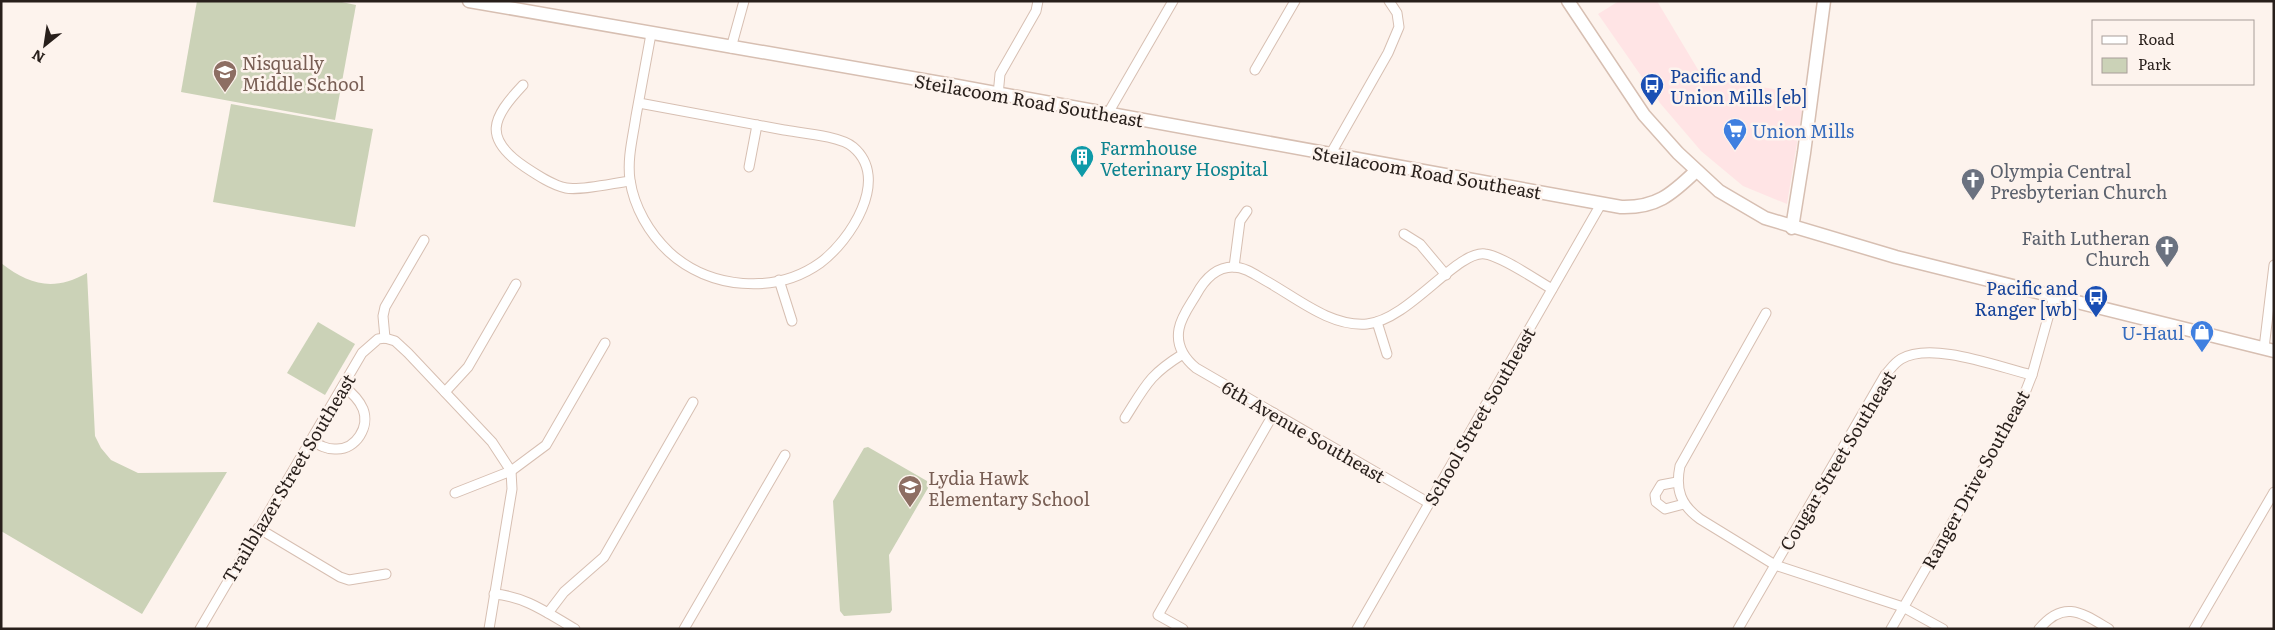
<svg xmlns="http://www.w3.org/2000/svg" width="2275" height="630" viewBox="0 0 2275 630" font-family="Literata,serif">
  <rect width="100%" height="100%" fill="#fdf3ed"/>
  <path fill="#ffe4e5" d="M1619 1H1657L1703 78 1805 94 1787 204 1743 186 1701 151 1660 103 1598 14Z"/>
  <g fill="#cbd2b7">
    <path d="M197 1H337L356 5 335 120 181 92Z"/>
    <path d="M231 104 373 129 355 227 213 202Z"/>
    <path d="M1 263C30 286 55 291 87 273L95 436 101 448 111 460 138 473 227 472 142 614 1 531Z"/>
    <path d="M318 322 355 344 325 395 287 373Z"/>
    <path d="M868 447 927 481 928 488 889 555 892 610 890 613 844 616 840 611 833 501 864 448Z"/>
  </g>
  <g fill="none" stroke-linecap="round" stroke-linejoin="round">
    <g stroke="#d7bfb2" stroke-width="11">
      <g id="street">
        <path d="M731 48 744 1"/>
        <path d="M1255 70 1295 1"/>
        <path d="M523 85C492 118 482 138 525 167 537 175 552 185 566 188 580 191 614 183 630 181"/>
        <path d="M998 95 1000 74 1036 11 1038 1"/>
        <path d="M639 103C687 112 735 121 784 130 801 133 840 136 853 147 891 179 850 241 820 263 775 295 709 289 669 252 649 233 634 207 630 180 627 158 633 137 636 116 641 89 646 62 651 34"/>
        <path d="M1107 115 1173 1"/>
        <path d="M1330 155 1388 53 1399 27 1397 13 1389 1"/>
        <path d="M749 167 757 125"/>
        <path d="M1404 234 1420 244 1446 275"/>
        <path d="M1234 267 1240 221 1247 211"/>
        <path d="M779 280 792 321"/>
        <path d="M1766 313 1680 466C1675 490 1681 505 1700 519L1775 565 1903 607 1943 629"/>
        <path d="M1377 322 1387 354"/>
        <path d="M385 338 395 341 408 353 492 442 511 471 512 489 489 629"/>
        <path d="M385 338 383 316 385 307 424 240"/>
        <path d="M2264 348 2274 265"/>
        <path d="M445 392 468 367 516 284"/>
        <path d="M1125 418C1146 385 1149 375 1183 354"/>
        <path d="M311 440C319 445 327 450 337 449 356 449 370 427 363 409 359 399 351 392 343 386"/>
        <path d="M1677 482 1661 485 1655 495 1656 502 1665 509 1684 504"/>
        <path d="M455 493 511 471 546 445 605 343"/>
        <path d="M1429 503 1196 368C1184 358 1176 345 1179 329 1181 317 1190 305 1196 295 1204 280 1215 267 1233 267 1246 267 1257 276 1268 282 1298 299 1331 327 1367 324 1409 320 1457 250 1485 254 1502 256 1536 280 1552 289"/>
        <path d="M258 528 340 577 349 580 386 574"/>
        <path d="M494 594C525 596 549 614 575 629"/>
        <path d="M548 613 564 592 604 557 693 402"/>
        <path d="M200 629 362 353 378 339 385 338"/>
        <path d="M684 629 785 455"/>
        <path d="M1183 629 1158 615 1274 413"/>
        <path d="M1357 629 1601 204"/>
        <path d="M1738 629 1885 375C1890 370 1894 363 1901 359 1932 341 1998 367 2032 375"/>
        <path d="M1891 629 2021 403 2032 375 2054 296"/>
        <path d="M2039 629C2064 599 2082 613 2109 629"/>
        <path d="M2194 629 2274 492"/>
      </g>
    </g>
    <g stroke="#d7bfb2" stroke-width="15">
      <g id="secondary">
        <path d="M469 1 952 85 1621 207C1656 208 1671 195 1696 171"/>
        <path d="M1568 1 1644 115 1678 153 1719 191 1765 218 1896 257 2274 351"/>
        <path d="M1792 228 1804 153 1824 1"/>
      </g>
    </g>
    <use href="#street" stroke="#fff" stroke-width="9"/>
    <use href="#secondary" stroke="#fff" stroke-width="12"/>
  </g>
  <defs>
    <g id="school-pin" transform="scale(1.25)"><path d="M0 17L-7.5 6A9.5 9.5 0 1 1 7.5 6Z" fill="#8d6e63" stroke="#fdf3ed"/><path d="M0-5L7-2L0 1L-7-2ZM-4 1L0 2.5L4 1V4Q0 6-4 4Z" fill="#fff"/></g>
    <g id="bus-pin" transform="scale(1.25)"><path d="M0 17L-7.5 6A9.5 9.5 0 1 1 7.5 6Z" fill="#1a4fb4" stroke="#fdf3ed"/><path d="M-5-6H5V4H4V6H2V4H-2V6H-4V4H-5ZM-3.5-4V0h7V-4ZM-3.5 1.2v1.5H-2V1.2ZM2 1.2v1.5H3.5V1.2Z" fill="#fff"/></g>
    <g id="supermarket-pin" transform="scale(1.25)"><path d="M0 17L-7.5 6A9.5 9.5 0 1 1 7.5 6Z" fill="#3f7fe0" stroke="#fdf3ed"/><path d="M-6-5.5h2.5l.6 2H6L4.5 2H-2.5L-4.4-4H-6ZM-1.5 3.2a1.3 1.3 0 1 0 .1 0ZM3 3.2a1.3 1.3 0 1 0 .1 0Z" fill="#fff"/></g>
    <g id="building-pin" transform="scale(1.25)"><path d="M0 17L-7.5 6A9.5 9.5 0 1 1 7.5 6Z" fill="#0f9aa8" stroke="#fdf3ed"/><path d="M-4-6H4V6H1V3H-1V6H-4ZM-2.5-4.3h1.7v1.8h-1.7ZM.8-4.3h1.7v1.8H.8ZM-2.5-1h1.7V.8h-1.7ZM.8-1h1.7V.8H.8Z" fill="#fff"/></g>
    <g id="church-pin" transform="scale(1.25)"><path d="M0 17L-7.5 6A9.5 9.5 0 1 1 7.5 6Z" fill="#6b7280" stroke="#fdf3ed"/><path d="M-1.2-6h2.4v3.5h3.3v2.4h-3.3V6h-2.4V-.1h-3.3v-2.4h3.3Z" fill="#fff"/></g>
    <g id="shop-pin" transform="scale(1.25)"><path d="M0 17L-7.5 6A9.5 9.5 0 1 1 7.5 6Z" fill="#3f7fe0" stroke="#fdf3ed"/><path d="M-5-2.5h2.3a2.7 3.5 0 0 1 5.4 0H5L5.5 6h-11ZM-1.5-2.5h3a1.5 2.3 0 0 0-3 0Z" fill="#fff"/></g>
  </defs>
  <g fill-rule="evenodd">
    <use href="#school-pin" x="225" y="72"/>
    <use href="#bus-pin" x="1652" y="85"/>
    <use href="#supermarket-pin" x="1735" y="130"/>
    <use href="#building-pin" x="1082" y="157"/>
    <use href="#church-pin" x="1973" y="180"/>
    <use href="#church-pin" x="2167" y="247"/>
    <use href="#bus-pin" x="2096" y="297"/>
    <use href="#shop-pin" x="2202" y="332"/>
    <use href="#school-pin" x="910" y="487"/>
  </g>
  <g text-anchor="middle" dominant-baseline="central" stroke-width="5" stroke-linejoin="round" paint-order="stroke">
    <g font-size="18" fill="#785e54" stroke="#fdf3ed" text-anchor="start">
      <text x="242" y="62">Nisqually<tspan x="242" dy="21">Middle School</tspan></text>
      <text x="928" y="477">Lydia Hawk<tspan x="928" dy="21">Elementary School</tspan></text>
    </g>
    <g font-size="18" fill="#164399" stroke="#fdf3ed" text-anchor="start">
      <text x="1670" y="75">Pacific and<tspan x="1670" dy="21">Union Mills [eb]</tspan></text>
      <text x="2078" y="287" text-anchor="end">Pacific and<tspan x="2078" dy="21">Ranger [wb]</tspan></text>
    </g>
    <g font-size="18" fill="#281f1b" stroke="#fdf3ed">
      <text transform="translate(1029 100) rotate(10)">Steilacoom Road Southeast</text>
      <text transform="translate(1427 172) rotate(10)">Steilacoom Road Southeast</text>
      <text transform="translate(1479 416) rotate(-60)">School Street Southeast</text>
      <text transform="translate(1304 431) rotate(30)">6th Avenue Southeast</text>
      <text transform="translate(1837 460) rotate(-59)">Cougar Street Southeast</text>
      <text transform="translate(288 478) rotate(-59)">Trailblazer Street Southeast</text>
      <text transform="translate(1975 479) rotate(-61)">Ranger Drive Southeast</text>
    </g>
    <g font-size="18" fill="#366cbe" stroke="#fdf3ed" text-anchor="start">
      <text x="1752" y="130">Union Mills</text>
      <text x="2184" y="332" text-anchor="end">U-Haul</text>
    </g>
    <g font-size="18" fill="#0d838f" stroke="#fdf3ed" text-anchor="start">
      <text x="1100" y="147">Farmhouse<tspan x="1100" dy="21">Veterinary Hospital</tspan></text>
    </g>
    <g font-size="18" fill="#5b616d" stroke="#fdf3ed" text-anchor="start">
      <text x="1990" y="170">Olympia Central<tspan x="1990" dy="21">Presbyterian Church</tspan></text>
      <text x="2150" y="237" text-anchor="end">Faith Lutheran<tspan x="2150" dy="21">Church</tspan></text>
    </g>
  </g>
  <rect width="2275" height="630" fill="none" stroke="#281f1b" stroke-width="5"/>
  <rect x="2092" y="20" width="162" height="65" fill="#fdf3ed" stroke="#a89e99"/>
  <rect x="2102" y="36" width="25" height="8" fill="#ffffff" stroke="#a89e99"/>
  <text x="2138" y="45" font-size="15" fill="#281f1b">Road</text>
  <rect x="2102" y="58" width="25" height="15" fill="#cbd2b7" stroke="#a89e99"/>
  <text x="2138" y="70" font-size="15" fill="#281f1b">Park</text>
  <g transform="translate(45 45) rotate(210)" stroke="#fdf3ed" stroke-width="4" paint-order="stroke">
  <path d="M0-4L9 19L0 12L-9 19Z" fill="#281f1b"/>
  <text y="-8" font-size="14" font-weight="bold" text-anchor="middle" fill="#281f1b">N</text>
  </g>
</svg>
